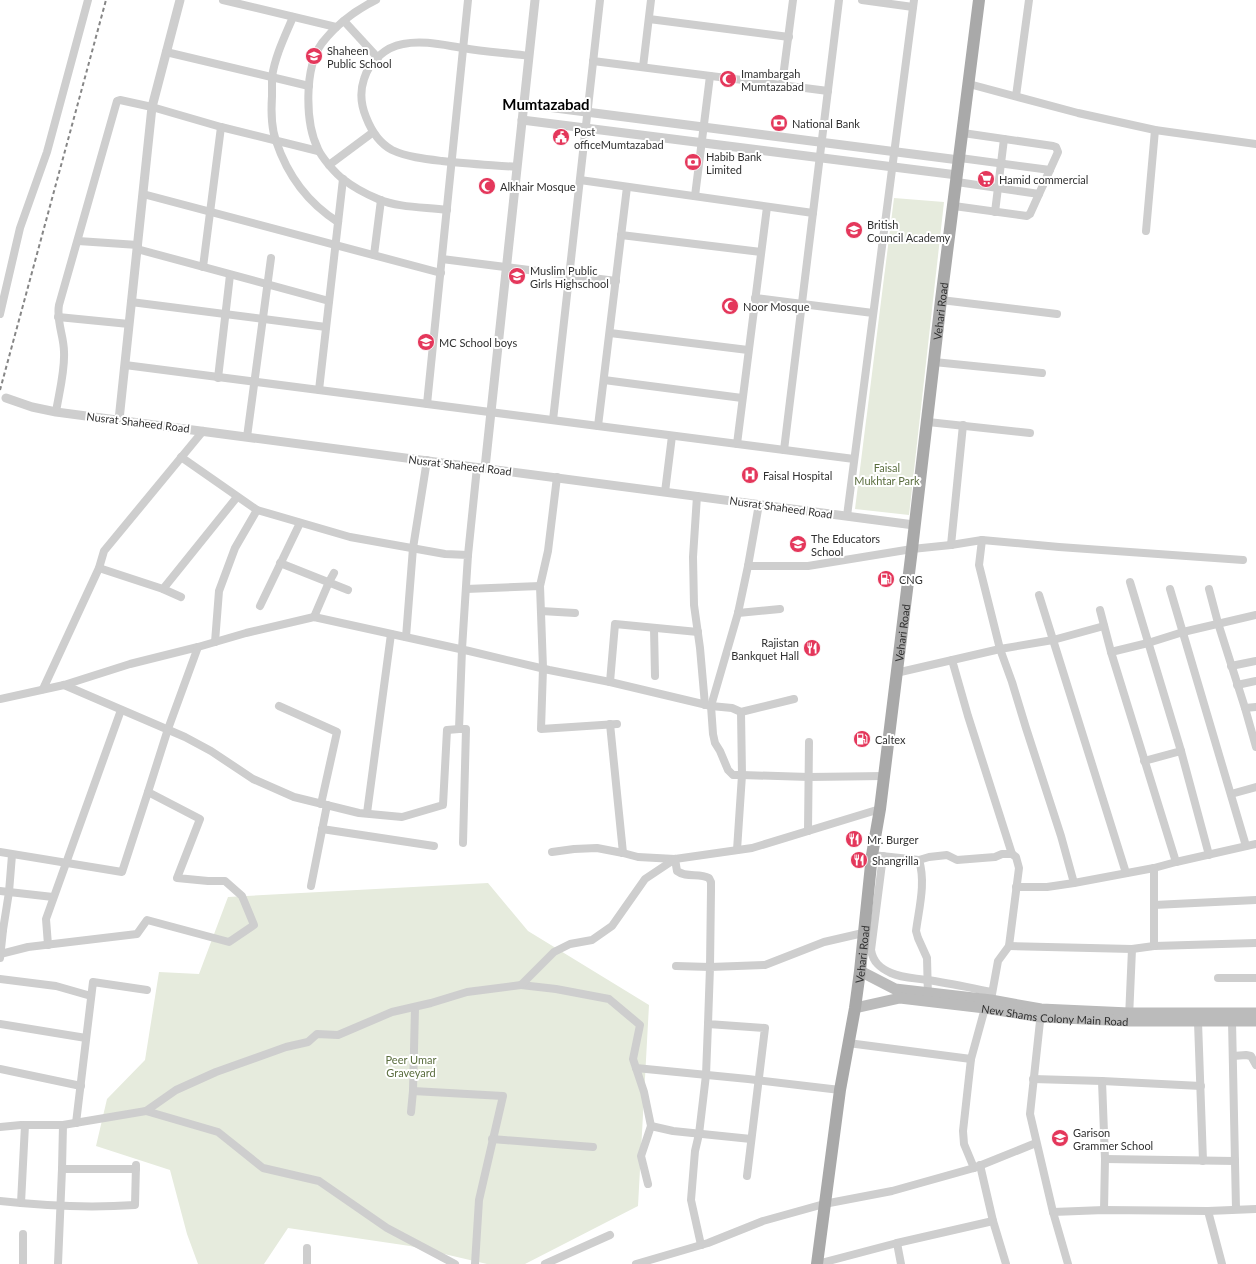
<svg xmlns="http://www.w3.org/2000/svg" width="1256" height="1264" viewBox="0 0 1256 1264" font-family="Lato,sans-serif">
  <rect width="100%" height="100%" fill="#fff"/>
  <g fill="#e6ebdd">
    <path d="M894 198 944 202 909 515 855 509Z"/>
    <path d="M488 883 528 931 649 1005 638 1206 525 1264H487L410 1246 288 1228 264 1264H198L187 1234 170 1170 96 1146 107 1099 145 1060 159 972 199 974 228 897Z"/>
  </g>
  <g fill="none" stroke-linecap="round" stroke-linejoin="round">
    <g stroke="#cecece" stroke-width="8">
      <path d="M223 0 336 27"/>
      <path d="M376 0C356 10 336 25 322 43 304 68 305 123 318 149 322 158 336 174 343 179 353 187 366 194 378 199 399 208 425 207 447 210"/>
      <path d="M862 0 913 7"/>
      <path d="M293 17C285 36 275 56 272 77 272 83 272 90 272 96 271 111 271 127 276 141 287 174 308 203 338 222"/>
      <path d="M649 19 789 37"/>
      <path d="M344 21 378 58"/>
      <path d="M166 52 309 86"/>
      <path d="M593 61 828 91"/>
      <path d="M643 67 651 0"/>
      <path d="M969 84 1078 113 1155 130 1256 144"/>
      <path d="M782 85 793 0"/>
      <path d="M1016 96 1029 0"/>
      <path d="M960 158 1050 170"/>
      <path d="M329 165 372 133"/>
      <path d="M517 167C492 165 467 164 442 161 425 159 407 157 392 150 379 143 371 130 366 117 361 105 360 91 364 79 369 62 385 47 403 44 423 40 443 45 463 48 485 52 507 53 529 56"/>
      <path d="M580 180 813 213"/>
      <path d="M957 182 1039 194"/>
      <path d="M143 194 441 273"/>
      <path d="M695 196 710 76"/>
      <path d="M954 206 1027 216 1030 214 1058 152 1056 147 1053 146 963 133"/>
      <path d="M995 212 1004 139"/>
      <path d="M1146 231 1155 130"/>
      <path d="M621 235 761 252"/>
      <path d="M78 241 138 245"/>
      <path d="M137 249 329 301"/>
      <path d="M374 255 381 200"/>
      <path d="M442 259 616 281"/>
      <path d="M203 267 221 127"/>
      <path d="M755 298 873 313"/>
      <path d="M941 300 1057 314"/>
      <path d="M131 302 326 327"/>
      <path d="M0 314 20 228 47 152 88 0"/>
      <path d="M58 317 129 324"/>
      <path d="M610 333 748 350"/>
      <path d="M934 362 1042 373"/>
      <path d="M125 365 854 459"/>
      <path d="M218 378 230 275"/>
      <path d="M604 380 742 398"/>
      <path d="M319 390 343 179"/>
      <path d="M427 404 468 0"/>
      <path d="M56 412C59 393 65 371 64 352 64 336 56 321 59 305L117 101 120 100 152 107 221 127 318 151"/>
      <path d="M553 420 600 0"/>
      <path d="M928 422 1030 433"/>
      <path d="M598 426 627 187"/>
      <path d="M247 437 271 258"/>
      <path d="M737 444 767 207"/>
      <path d="M784 450 839 0"/>
      <path d="M181 457 257 510 350 537 445 554 468 555 462 649 459 729H466L463 843"/>
      <path d="M665 492 672 436"/>
      <path d="M697 496 693 557 694 605 700 648 705 705"/>
      <path d="M759 504 748 566 738 613 711 706 713 734 715 743 720 751 728 770 733 775H742L809 777 884 776"/>
      <path d="M847 516 914 0"/>
      <path d="M982 540 979 565 1000 649 1012 682 1026 728 1061 836 1074 883"/>
      <path d="M951 545 963 425"/>
      <path d="M468 555 477 467"/>
      <path d="M280 563 348 590"/>
      <path d="M748 566H808L912 549 951 545 982 540 1059 547 1243 560"/>
      <path d="M99 568 163 589 181 597"/>
      <path d="M1130 582 1181 751 1209 855"/>
      <path d="M540 586 548 551 557 477"/>
      <path d="M163 589 237 497"/>
      <path d="M466 589 540 586 543 668 541 729 617 724"/>
      <path d="M1170 589 1246 846"/>
      <path d="M1209 589 1218 623 1245 708 1256 707"/>
      <path d="M1039 595 1126 873"/>
      <path d="M260 606 300 523"/>
      <path d="M1100 610 1111 652 1176 862"/>
      <path d="M541 611 575 613"/>
      <path d="M738 613 780 609"/>
      <path d="M314 617 329 582 334 573"/>
      <path d="M654 628 655 676"/>
      <path d="M406 637 413 548 427 460"/>
      <path d="M215 642 219 591 235 548 257 510"/>
      <path d="M1111 652 1148 643 1183 632 1256 615"/>
      <path d="M952 660 968 716 1012 854"/>
      <path d="M1231 666 1256 661"/>
      <path d="M896 673 1000 649 1053 640 1104 626"/>
      <path d="M610 682 615 624 698 632"/>
      <path d="M64 685 185 737 211 751 253 779 294 797 359 813 402 817 443 805 447 730 459 729"/>
      <path d="M1237 685 1256 681"/>
      <path d="M43 689 99 568 104 551 203 431"/>
      <path d="M0 699 64 685 130 664 198 647 246 633 314 617 469 651 549 670 610 682 711 706 732 708 741 712 794 699"/>
      <path d="M279 706 337 732 321 804"/>
      <path d="M1245 708 1256 747"/>
      <path d="M610 724 623 853"/>
      <path d="M1144 761 1181 751"/>
      <path d="M1231 794 1256 787"/>
      <path d="M367 813 391 634"/>
      <path d="M322 829 434 846"/>
      <path d="M808 831 809 742"/>
      <path d="M737 850 742 775 741 712"/>
      <path d="M0 852 122 872 148 792"/>
      <path d="M552 852 574 849 597 848 623 853 638 857 675 859 752 848 880 809"/>
      <path d="M872 855 919 860 929 857 947 855 957 860 995 857 1002 854H1012L1016 857 1019 868 1009 946 998 961 990 1005"/>
      <path d="M883 856 871 950C873 962 880 968 891 973 902 978 915 978 927 980 949 983 971 988 992 992"/>
      <path d="M675 859 677 871C686 878 699 873 709 878L711 882V890L710 967 676 966"/>
      <path d="M919 860C926 883 919 908 916 931L918 938 927 958 928 997"/>
      <path d="M311 886 327 805"/>
      <path d="M1016 887H1047L1074 883 1154 868 1176 862 1256 844"/>
      <path d="M0 891 53 897"/>
      <path d="M1154 905 1256 900"/>
      <path d="M0 930H3L0 958"/>
      <path d="M3 930 9 892 12 855"/>
      <path d="M48 945 46 919 121 710"/>
      <path d="M1009 946 1132 949 1154 946 1256 943"/>
      <path d="M1154 946V868"/>
      <path d="M0 954 28 947 137 934 147 920 229 942 254 925 242 896 225 881H208L177 878 200 819 148 792 168 729 198 647"/>
      <path d="M1218 978H1256"/>
      <path d="M0 979 56 986 91 996"/>
      <path d="M521 985 556 989 609 999 640 1025 633 1059 644 1092 651 1126 641 1156 648 1184"/>
      <path d="M1041 1012 1030 1114 1053 1212 1068 1264"/>
      <path d="M1129 1018 1132 949"/>
      <path d="M1232 1021 1236 1209"/>
      <path d="M1198 1022 1203 1161"/>
      <path d="M0 1024 86 1038"/>
      <path d="M848 1043 971 1059"/>
      <path d="M1233 1056 1246 1055 1251 1056 1256 1065"/>
      <path d="M636 1068 748 1079 840 1090"/>
      <path d="M0 1069 81 1086"/>
      <path d="M1033 1079 1102 1081 1201 1086"/>
      <path d="M1102 1081 1105 1159 1104 1210"/>
      <path d="M413 1091 503 1096 479 1200 475 1264"/>
      <path d="M146 1111 218 1132 263 1168 319 1181 387 1228 455 1264"/>
      <path d="M411 1112 413 1091 415 1008"/>
      <path d="M76 1123 93 982 147 990"/>
      <path d="M63 1125 146 1111 176 1090 216 1072 286 1047 308 1042 317 1034 338 1035 392 1012 431 1003 467 992 521 985 554 952 570 944 592 940 612 926 645 879 675 859"/>
      <path d="M651 1126 673 1131 751 1139"/>
      <path d="M0 1127 21 1125H63L62 1169H136"/>
      <path d="M492 1139 593 1147"/>
      <path d="M1105 1159 1235 1161"/>
      <path d="M980 1165 993 1221 1006 1264"/>
      <path d="M974 1168 964 1144 963 1131 971 1059 985 1008"/>
      <path d="M747 1176 765 1028 708 1024 710 967 765 965 824 942 863 933"/>
      <path d="M0 1201C45 1206 90 1208 135 1205L136 1165"/>
      <path d="M21 1203 25 1125"/>
      <path d="M1208 1211 1222 1264"/>
      <path d="M1053 1212 1104 1210 1208 1211 1256 1209"/>
      <path d="M897 1243 901 1264"/>
      <path d="M701 1245 691 1200 695 1151 699 1134 706 1075 708 1024"/>
      <path d="M307 1248V1264"/>
      <path d="M23 1264V1234"/>
      <path d="M58 1264 62 1169"/>
      <path d="M545 1264 610 1235"/>
      <path d="M636 1264 708 1243 763 1221 824 1204 892 1191 974 1168 1036 1143"/>
      <path d="M817 1264 897 1243 993 1221"/>
    </g>
    <g stroke="#cecece" stroke-width="9">
      <path d="M524 104 959 160"/>
      <path d="M522 120 957 175"/>
      <path d="M6 398 32 407 56 412 914 525"/>
      <path d="M119 420 152 107 180 0"/>
      <path d="M485 468 535 0"/>
    </g>
    <g stroke="#bbb" stroke-width="11">
      <path d="M860 971 895 989 991 1000 1041 1009 1129 1013H1256"/>
      <path id="s1" d="M855 1008 900 998 985 1008 1041 1017 1129 1021H1256"/>
    </g>
    <path stroke="#a9a9a9" stroke-width="12" id="s2" d="M817 1264 840 1090 855 1008 860 971 872 855 880 809 912 549 941 300 979 0"/>
    <path stroke="#868686" stroke-width="2" stroke-dasharray="4 3" stroke-linecap="butt" d="M0 390 106 0"/>
  </g>
  <defs>
    <g id="school-disc" transform="scale(0.9)"><circle r="9.5" fill="#e4375b" stroke="#fff"/><path d="M0-5L7-2L0 1L-7-2ZM-4 1L0 2.5L4 1V4Q0 6-4 4Z" fill="#fff"/></g>
    <g id="mosque-disc" transform="scale(0.9)"><circle r="9.5" fill="#e4375b" stroke="#fff"/><path d="M3.5-4.9A6 6 0 1 0 3.5 4.9A5 5 0 1 1 3.5-4.9Z" fill="#fff"/></g>
    <g id="bank-disc" transform="scale(0.9)"><circle r="9.5" fill="#e4375b" stroke="#fff"/><path d="M-6-4H6V4H-6ZM0-2.3a2.3 2.3 0 1 0 0 4.6a2.3 2.3 0 1 0 0-4.6Z" fill="#fff"/></g>
    <g id="civic-disc" transform="scale(0.9)"><circle r="9.5" fill="#e4375b" stroke="#fff"/><path d="M-.6-6.5H3V-4.5H.6V-3L4-1V1h2V6H-6V1h2V-1L-.6-3ZM-1.2 2.5V6h2.4V2.5Z" fill="#fff"/></g>
    <g id="supermarket-disc" transform="scale(0.9)"><circle r="9.5" fill="#e4375b" stroke="#fff"/><path d="M-6-5.5h2.5l.6 2H6L4.5 2H-2.5L-4.4-4H-6ZM-1.5 3.2a1.3 1.3 0 1 0 .1 0ZM3 3.2a1.3 1.3 0 1 0 .1 0Z" fill="#fff"/></g>
    <g id="hospital-disc" transform="scale(0.9)"><circle r="9.5" fill="#e4375b" stroke="#fff"/><path d="M-5-5h3v3.5h4V-5h3V5h-3V1.5h-4V5h-3Z" fill="#fff"/></g>
    <g id="fuel-disc" transform="scale(0.9)"><circle r="9.5" fill="#e4375b" stroke="#fff"/><path d="M-5.5-6h7V0h2V4h1.3V-2.5L3-4.5l.8-.8L6-3V5H2.5V1h-1V6h-7ZM-4.2-4.7v3.2H.2V-4.7Z" fill="#fff"/></g>
    <g id="restaurant-disc" transform="scale(0.9)"><circle r="9.5" fill="#e4375b" stroke="#fff"/><path d="M-5-6h1v4h1v-4h1v4h1v-4h1v5L-1.5 .5V6h-2V.5L-5-1ZM5-6V6H3V1.5H1.5Q1.5-4 5-6Z" fill="#fff"/></g>
  </defs>
  <g fill-rule="evenodd">
    <use href="#school-disc" x="314" y="56"/>
    <use href="#mosque-disc" x="728" y="79"/>
    <use href="#bank-disc" x="779" y="123"/>
    <use href="#civic-disc" x="561" y="137"/>
    <use href="#bank-disc" x="693" y="162"/>
    <use href="#supermarket-disc" x="986" y="179"/>
    <use href="#mosque-disc" x="487" y="186"/>
    <use href="#school-disc" x="854" y="230"/>
    <use href="#school-disc" x="517" y="276"/>
    <use href="#mosque-disc" x="730" y="306"/>
    <use href="#school-disc" x="426" y="342"/>
    <use href="#hospital-disc" x="750" y="475"/>
    <use href="#school-disc" x="798" y="544"/>
    <use href="#fuel-disc" x="886" y="579"/>
    <use href="#restaurant-disc" x="812" y="648"/>
    <use href="#fuel-disc" x="862" y="739"/>
    <use href="#restaurant-disc" x="854" y="839"/>
    <use href="#restaurant-disc" x="859" y="860"/>
    <use href="#school-disc" x="1060" y="1138"/>
  </g>
  <g text-anchor="middle" dominant-baseline="central" stroke-width="4" stroke-linejoin="round" paint-order="stroke">
    <g font-size="11" fill="#313131" stroke="#fff" text-anchor="start">
      <text x="327" y="50">Shaheen<tspan x="327" dy="13">Public School</tspan></text>
      <text x="741" y="73">Imambargah<tspan x="741" dy="13">Mumtazabad</tspan></text>
      <text x="792" y="123">National Bank</text>
      <text x="574" y="131">Post<tspan x="574" dy="13">officeMumtazabad</tspan></text>
      <text x="706" y="156">Habib Bank<tspan x="706" dy="13">Limited</tspan></text>
      <text x="999" y="179">Hamid commercial</text>
      <text x="500" y="186">Alkhair Mosque</text>
      <text x="867" y="224">British<tspan x="867" dy="13">Council Academy</tspan></text>
      <text x="530" y="270">Muslim Public<tspan x="530" dy="13">Girls Highschool</tspan></text>
      <text x="743" y="306">Noor Mosque</text>
      <text x="439" y="342">MC School boys</text>
      <text x="763" y="475">Faisal Hospital</text>
      <text x="811" y="538">The Educators<tspan x="811" dy="13">School</tspan></text>
      <text x="899" y="579">CNG</text>
      <text x="799" y="642" text-anchor="end">Rajistan<tspan x="799" dy="13">Bankquet Hall</tspan></text>
      <text x="875" y="739">Caltex</text>
      <text x="867" y="839">Mr. Burger</text>
      <text x="872" y="860">Shangrilla</text>
      <text x="1073" y="1132">Garison<tspan x="1073" dy="13">Grammer School</tspan></text>
    </g>
    <g font-size="11" fill="#313131" stroke="#fff">
      <text stroke="none"><textPath href="#s2" startOffset="961">Vehari Road</textPath></text>
      <text transform="translate(138 422) rotate(7)">Nusrat Shaheed Road</text>
      <text transform="translate(460 465) rotate(7)">Nusrat Shaheed Road</text>
      <text transform="translate(781 507) rotate(8)">Nusrat Shaheed Road</text>
      <text stroke="none"><textPath href="#s2" startOffset="637">Vehari Road</textPath></text>
      <text stroke="none"><textPath href="#s2" startOffset="313">Vehari Road</textPath></text>
      <text stroke="none"><textPath href="#s1" startOffset="202">New Shams Colony Main Road</textPath></text>
    </g>
    <g font-size="11" fill="#5a6d3e" stroke="#fff">
      <text x="887" y="467">Faisal<tspan x="887" dy="13">Mukhtar Park</tspan></text>
      <text x="411" y="1059">Peer Umar<tspan x="411" dy="13">Graveyard</tspan></text>
    </g>
    <g font-size="15" font-weight="bold" fill="#000" stroke="#fff">
      <text x="546" y="104">Mumtazabad</text>
    </g>
  </g>
</svg>
